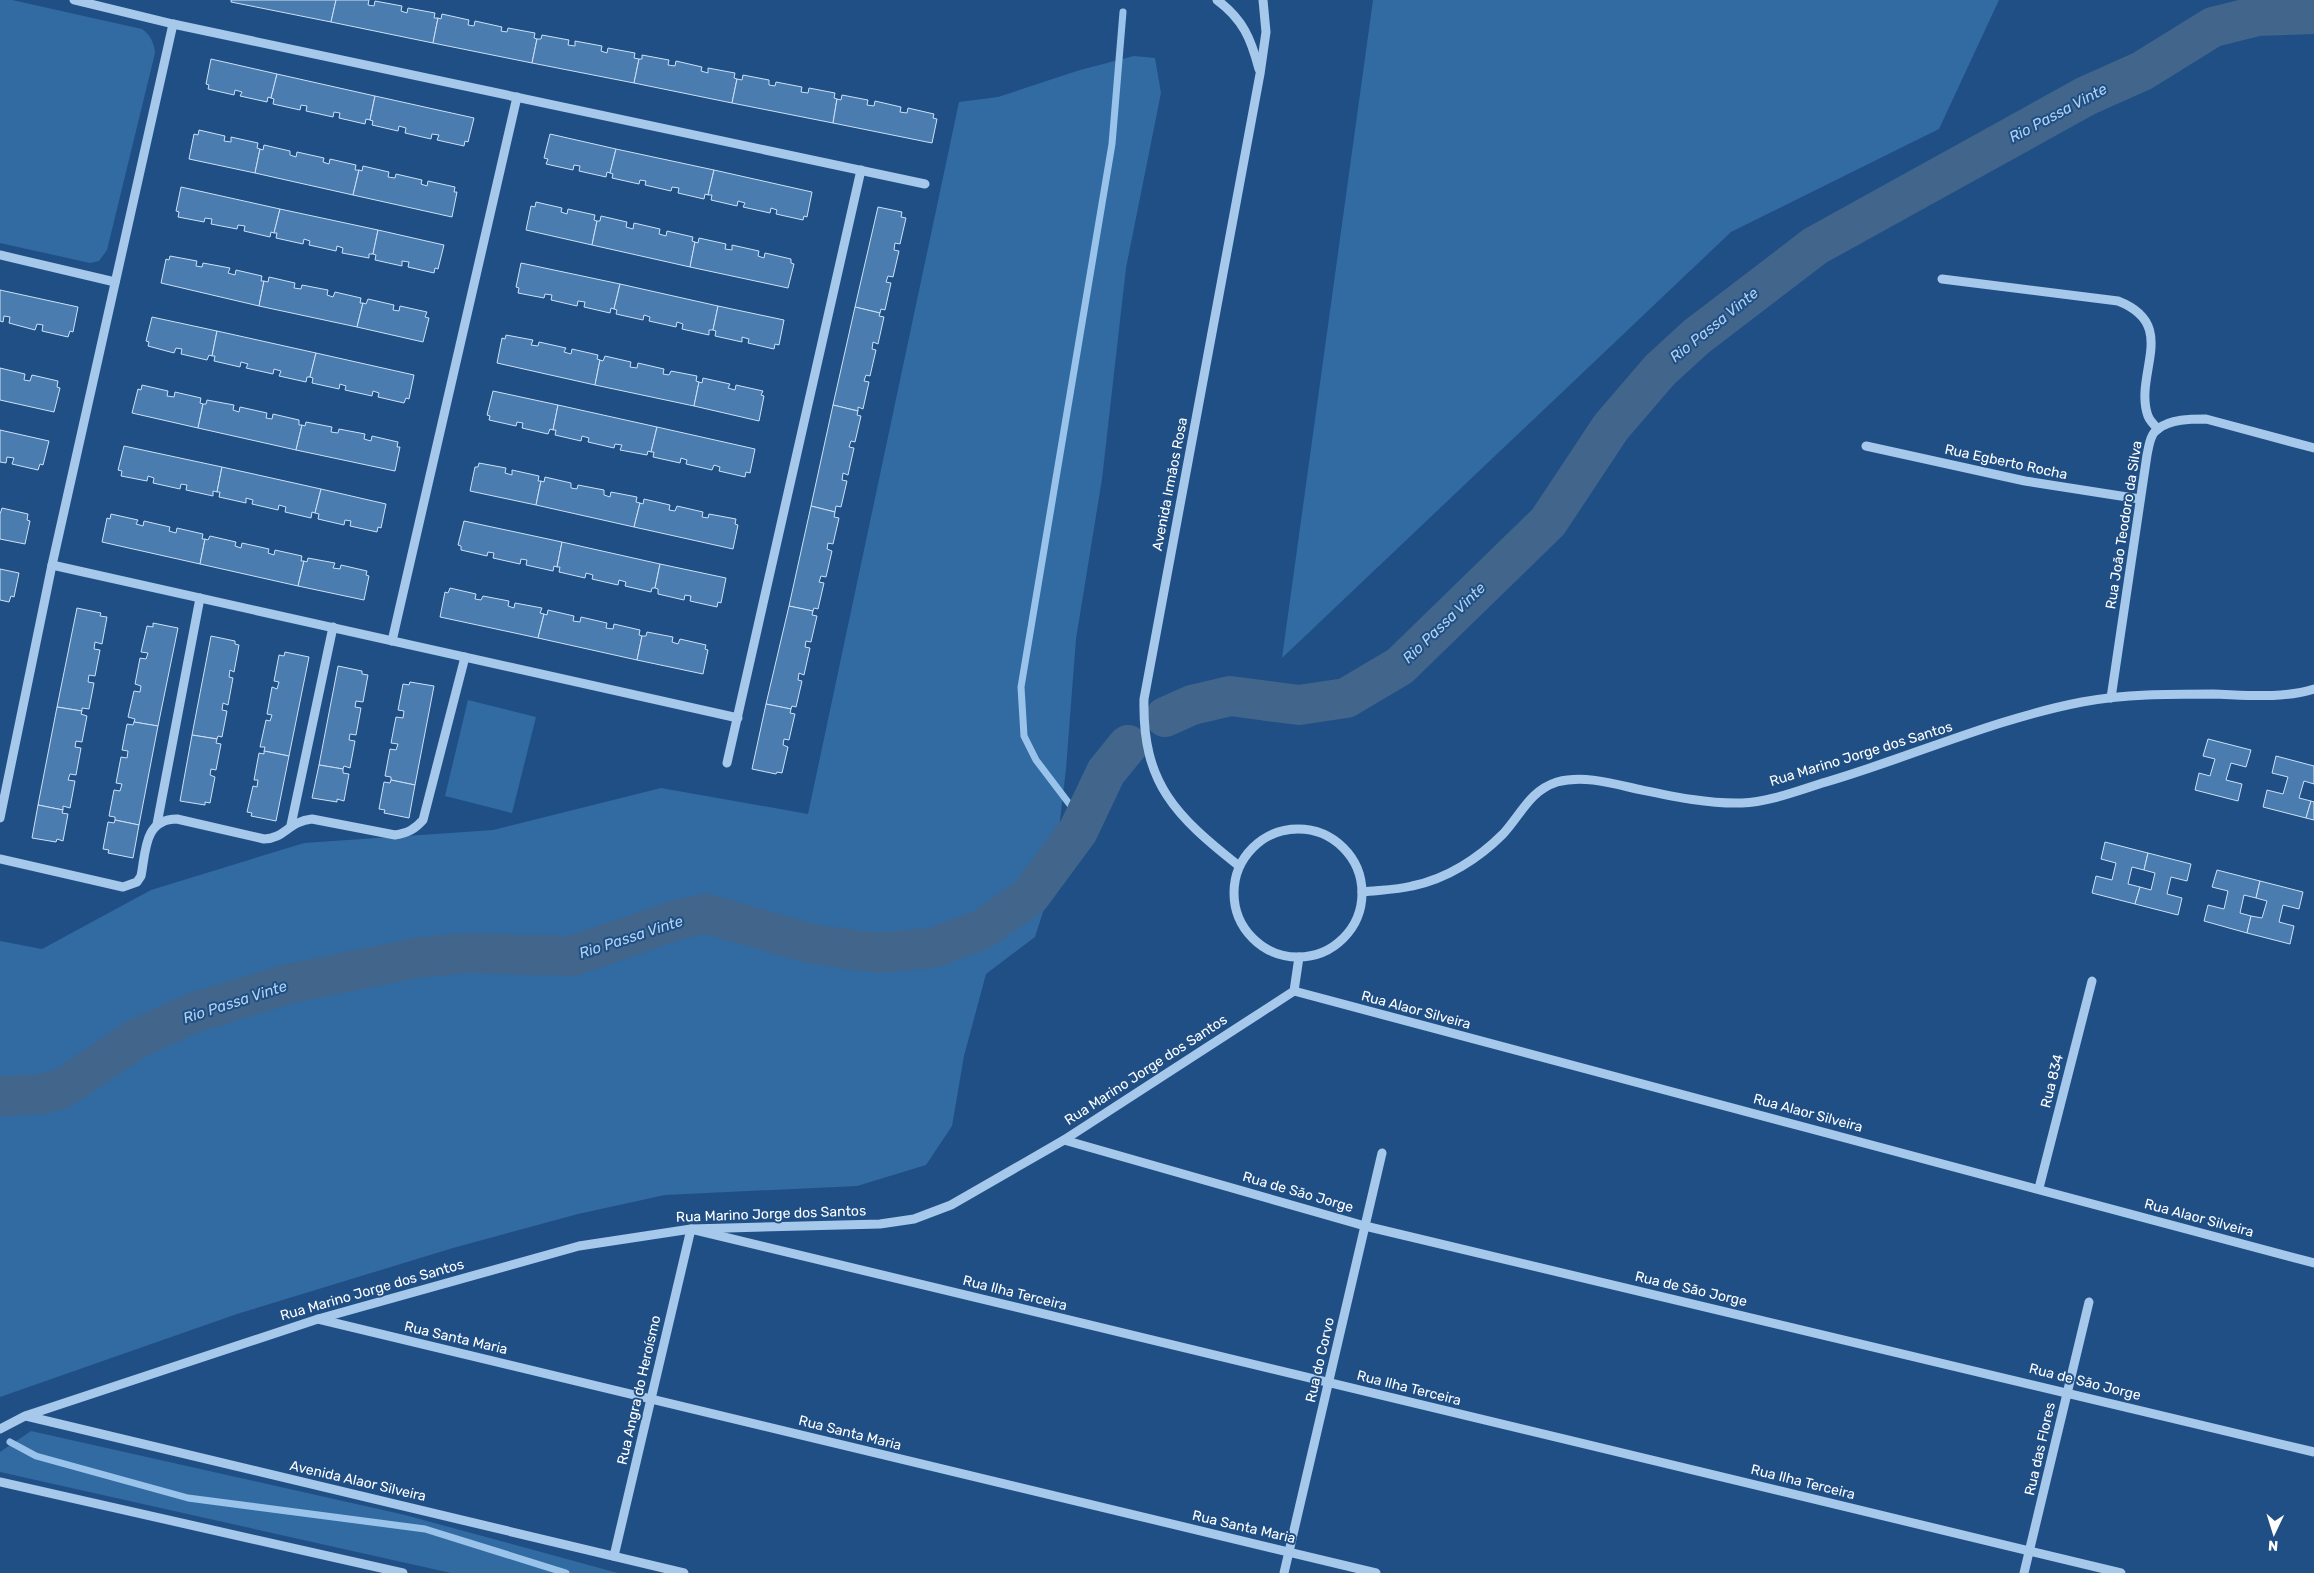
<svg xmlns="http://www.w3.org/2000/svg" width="2314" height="1573" viewBox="0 0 2314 1573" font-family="Rubik,sans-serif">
  <rect width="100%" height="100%" fill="#1f4f85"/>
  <g fill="#326aa2">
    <path d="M0 0H12L142 29C150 35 154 42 155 53L107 250 99 261 90 263 0 243Z"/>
    <path d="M1373 0H1999L1939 129 1731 232 1282 658Z"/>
    <path d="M1134 56 1155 58 1161 93 1126 268 1102 479 1076 639 1066 769 1053 881 1035 937 986 974 964 1056 952 1126 926 1165 857 1186 665 1195 578 1214 453 1248 237 1314 0 1397V941L42 949 151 890 304 843 493 830 661 788 808 814 959 102 998 97 1080 70Z"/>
    <path d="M468 700 536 717 512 813 445 796Z"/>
    <path d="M31 1431 405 1515 618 1573H451L0 1472V1452Z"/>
  </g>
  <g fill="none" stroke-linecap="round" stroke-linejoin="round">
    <g stroke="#9ac3eb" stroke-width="7">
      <path d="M1078 831 1077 814 1036 760 1024 736 1021 687 1112 144 1123 12"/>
      <path d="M10 1442 36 1456 188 1498 425 1529 566 1573"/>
    </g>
    <g stroke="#41658b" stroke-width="40">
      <path d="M1165 717 1192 705 1230 696 1299 705 1346 698 1400 666 1548 522 1611 427 1660 370 1696 337 1815 246 2086 96 2142 71 2213 27 2257 16 2314 14"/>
      <path d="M0 1096 43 1094 63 1088 136 1039 193 1013 288 984 416 958 466 953 572 956 680 919 707 914 812 944 877 953 932 948 983 929 1030 896 1078 831 1106 772 1128 745"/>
    </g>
  </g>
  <g fill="#4b7caf" stroke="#cbe1f7">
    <path d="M231 0H336L331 22 231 2Z"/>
    <path d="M336 0H369L368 5 374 6 375 1 402 6 401 11 407 13 408 8 435 13 434 18H438L433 43 331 22Z"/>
    <path d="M442 14 469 20 468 25 474 26 475 21 502 27 501 31 507 32 508 28 535 33 534 38 537 39 532 63 433 43 438 18 441 19Z"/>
    <path d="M542 35 569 40 568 45 575 46V41L602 46 601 51 607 53 608 48 635 53 634 58 639 59 634 83 532 63 537 39H541Z"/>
    <path d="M642 55 669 60 668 65 675 66 676 61 702 67 701 71 708 73V68L735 73 734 78 737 79 732 103 634 83 639 59H642Z"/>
    <path d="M211 59 277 74 271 98 268 97 267 102 240 96 242 92 235 90 234 95 208 89 209 85 206 84Z"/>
    <path d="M277 74 375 96 370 120 366 119 365 124 339 118 340 113 334 112 333 117 306 111 307 106 301 105 300 110 273 104 274 99 271 98Z"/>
    <path d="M743 75 769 80V85L775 86 776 82 802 87 801 92 808 93 809 88 835 93 834 98 837 99 833 123 732 103 737 79 742 80Z"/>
    <path d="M842 95 868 100 867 105 874 106 875 101 901 107 900 112 907 113 908 108 934 114 933 118 937 119 932 143 833 123 837 99 841 100Z"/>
    <path d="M375 96 474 118 468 142 465 141 464 146 437 140 439 135 432 134 431 139 405 133 406 128 399 126 398 131 372 125 373 121 370 120Z"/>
    <path d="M199 130 225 136 224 141 231 142V137L258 143 257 148 260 149 255 173 189 159 194 134 198 135Z"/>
    <path d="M550 134 616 149 610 173 607 172 606 177 579 171 580 166 574 165 573 170 546 164 548 159 544 158Z"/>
    <path d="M264 145 290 151V155L296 157 297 152 324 158 323 162 329 164 330 159 356 165 355 170H359L353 195 255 173 260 149 263 150Z"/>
    <path d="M616 149 714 170 708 195 705 194 704 199 678 193 679 188 672 187 671 191 645 185 646 181 640 180 639 184 612 178 613 174 610 173Z"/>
    <path d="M363 166 389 172 388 177 395 178 396 174 422 180 421 184 427 186 428 181 455 187 454 192H457L452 217 353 195 359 170 362 171Z"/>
    <path d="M714 170 812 192 807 217 804 216 803 220 776 214 777 210 771 208 770 213 743 207 745 203 738 201 737 206 711 200 712 195H708Z"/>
    <path d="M181 187 280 209 274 233 271 232 270 237 244 231 245 226 238 225 237 229 211 224 212 219 205 218 204 222 178 217 179 212 176 211Z"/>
    <path d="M536 202 562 208 561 212 567 214 568 209 595 215 594 220 597 221 592 245 526 230 531 206 535 207Z"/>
    <path d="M878 207 902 212 901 217 906 218 900 244 895 243 894 250 899 251 893 277 888 276 886 282 891 283 885 310 881 309 880 313 855 307Z"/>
    <path d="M280 209 378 230 373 254H369V258L342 253 343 248 337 246 336 251 309 245 310 241 304 239 303 244 276 238 277 233H274Z"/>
    <path d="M601 216 627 222 626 227 633 229 634 223 660 229 659 234 666 236 667 231 693 237 692 241 695 242 690 267 592 245 597 221H600Z"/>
    <path d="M378 230 444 245 438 269 435 268 434 273 408 267 409 262 402 261V266L375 260 376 255 373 254Z"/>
    <path d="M699 238 726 244 725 249 732 250V245L759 251 758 256 764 258 765 253 791 259V263L794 264 788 288 690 267 695 242 698 243Z"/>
    <path d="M170 256 197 261 196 266 202 267 203 263 230 268 228 273 235 275 236 270 262 276 261 281H264L259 306 161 283 166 259 169 260Z"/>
    <path d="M521 263 620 284 614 309 611 308 610 313 584 307 585 302 578 301 577 306 551 300 552 295 545 294 544 298 518 293 519 288 516 287Z"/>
    <path d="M269 277 295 283 294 288 301 289 302 285 328 290 327 295 333 297 335 292 361 298 360 303H363L357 327 259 306 264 281 268 282Z"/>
    <path d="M620 284 718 306 713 330H709V335L682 329 683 324 677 322 676 327 649 321 650 317 644 315 643 320 616 314 617 310 614 309Z"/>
    <path d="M0 290 78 307 73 332 70 331 68 337 42 331 43 325 37 324 35 330 9 323 10 317 4 316 3 322 0 321Z"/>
    <path d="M368 299 394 305 393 310 399 311 400 306 427 312 425 317 429 318 423 342 357 327 363 303 366 304Z"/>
    <path d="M718 306 784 320 779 345 775 344 774 349 748 343 749 339 742 337V342L715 336 716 331 713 330Z"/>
    <path d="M855 307 880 313 879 316 884 317 878 344 873 342 872 349 876 350 870 376 866 375 864 381 869 382 863 409 858 407V411L833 405Z"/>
    <path d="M152 317 217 331 212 356 209 355 207 360 181 354 182 349 176 348 174 353 148 346 149 342 146 341Z"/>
    <path d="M217 331 316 353 310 377H307L306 382 279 376 281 371 274 369 273 374 246 368 248 364 241 362 240 367 214 361 215 356H212Z"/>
    <path d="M506 335 533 340 531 345 538 346 539 342 566 348 564 352 571 354 572 349 598 355 597 359 600 360 595 385 497 363 502 338 505 339Z"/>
    <path d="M316 353 414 375 409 399 406 398 404 403 378 397 379 393 373 391 372 396 345 390 346 386 340 384 339 389 312 383 313 378 310 377Z"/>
    <path d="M605 356 631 362 630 367 637 368 638 363 664 369 663 374 669 375 671 371 697 376 696 381 699 382 694 406 595 385 600 360 603 361Z"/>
    <path d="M0 368 25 374 24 380 30 381 32 375 58 381 57 387 60 388 54 412 0 400Z"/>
    <path d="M703 378 730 384 728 388 735 390 736 385 763 391 761 395 764 396 759 421 694 406 699 382 702 383Z"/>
    <path d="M142 385 168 391 167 396 174 397 175 392 201 398 200 403 203 404 198 428 132 413 138 389 141 390Z"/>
    <path d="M493 391 558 405 553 430 550 429 548 434 522 428 523 423 517 422 516 426 489 420 490 416 487 415Z"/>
    <path d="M207 400 234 405 233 410 239 412 240 407 267 413 266 418 272 419 273 414 299 420V425H302L296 450 198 428 203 404H206Z"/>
    <path d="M558 405 657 427 651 452 648 451 647 455 620 450 622 445 615 444 614 448 588 442 589 438 582 436 581 441 555 435 556 430H553Z"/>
    <path d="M833 405 858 411 857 415 861 416 855 442 851 441 849 447 854 448 848 475 843 473 842 480 847 481 841 507 836 506 835 512 811 506Z"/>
    <path d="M306 422 332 427 331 432 338 433 339 429 365 434 364 439 371 441 372 436 398 442 397 447H400L395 471 296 450 302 425 305 426Z"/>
    <path d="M657 427 755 449 750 473 746 472 745 477 719 471 720 467 714 465 712 470 686 464 687 460 681 458 680 463 653 457 654 452H651Z"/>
    <path d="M0 430 49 441 43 465 40 464 38 470 12 464 14 458 7 457 6 463 0 462Z"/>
    <path d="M124 446 222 467 217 492 213 491V496L186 490 187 485 181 484 180 489 153 483 154 478 148 476 147 481 121 476 122 471 118 470Z"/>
    <path d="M479 463 506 468 505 473 512 475V470L539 476 538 481H541L536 505 470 491 475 467H478Z"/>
    <path d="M222 467 321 489 315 513 312 512 311 518 285 512 286 507 279 505 278 510 252 504 253 500 246 498V503L219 497 220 492H217Z"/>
    <path d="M545 477 571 483V488L577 489 578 485 604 490V495L610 497 611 492 637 497 636 502 640 503 634 527 536 505 541 481 544 482Z"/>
    <path d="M321 489 386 504 381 528 378 527 377 532 350 526 351 521 345 520 344 525 318 519 319 514 315 513Z"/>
    <path d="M644 499 670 505 669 510 675 511 677 506 703 512 702 517 708 518 709 514 736 519 735 524 738 525 733 549 634 527 640 503 643 504Z"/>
    <path d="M811 506 835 512 834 517 839 518 833 544 828 543 827 549 832 551 826 577 821 576 819 582 824 583 818 609 814 608 813 611 789 606Z"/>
    <path d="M2 508 28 514 27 520 30 521 25 544 0 539V514Z"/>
    <path d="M111 514 138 520 136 524 143 526 144 521 170 527 169 531 176 533 177 528 203 534 202 539H205L200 564 102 542 107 518 110 519Z"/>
    <path d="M464 521 562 542 557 567 554 566 553 571 526 565 527 560 521 559 520 564 493 558 494 553 488 552 487 556 461 550V546L458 545Z"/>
    <path d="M210 536 236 542 235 546 241 548 242 543 269 549 268 553 274 555 275 550 302 556 301 561H304L298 586 200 564 205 539 208 540Z"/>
    <path d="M562 542 660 564 655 588H652L651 592 625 586 626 582 619 580 618 585 592 579 593 575 586 573 585 578 559 572 560 567H557Z"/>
    <path d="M308 558 335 563 333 568 340 569 341 565 367 571 366 575 369 576 364 600 298 586 304 561 307 562Z"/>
    <path d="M660 564 726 578 721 603 718 602 717 607 690 601 691 596 685 595 684 600 658 594V589L655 588Z"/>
    <path d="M0 569 19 573 14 597 11 596 9 602 0 600Z"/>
    <path d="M450 588 476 594 475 599 481 600 483 596 509 601 508 606 514 608 515 603 542 608 540 613 544 614 538 638 440 617 445 592 448 593Z"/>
    <path d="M789 606 813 611 812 615 817 616 811 642 806 641 805 647 810 648 804 675 799 673 798 680 802 681 796 707 792 706 791 709 766 704Z"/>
    <path d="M77 608 101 613 100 616 107 617 102 644 95 642 94 649 100 650 95 676 89 675 88 682 94 683 89 709 82 708V711L57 707Z"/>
    <path d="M548 610 574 616 573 621 580 622 581 617 607 623 606 628 613 629 614 624 640 630 639 635 642 636 637 660 538 638 544 614 547 615Z"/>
    <path d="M153 623 178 628 158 726 134 722 135 719 128 717 134 691 140 692 141 686 135 684 140 658 146 659 148 653 141 652 147 626 153 627Z"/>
    <path d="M647 632 673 637 672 642 678 644 680 639 706 645 705 649 708 650 703 674 637 660 642 636H646Z"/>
    <path d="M211 636 235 641V644L239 645 234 672 230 670 229 677 233 678 228 705 223 703 222 710 227 711 222 737 218 736 217 739 192 735Z"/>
    <path d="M285 652 309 657 289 756 264 751 265 747H260L266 720 270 721 272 715 267 714 272 687 277 689 279 682 274 681 279 655 284 656Z"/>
    <path d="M338 666 362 671V674L368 675 363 702 356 701 355 707 361 708 356 735 350 734 349 740 355 741 350 768 344 766 343 769 319 765Z"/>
    <path d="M410 682 434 686 415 785 391 780V777L385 776 390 749 396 750 398 744 391 743 396 717 403 718 404 711 398 710 403 684 409 685Z"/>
    <path d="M766 704 791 709 790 713 795 714 789 740 784 739 783 745 788 747 782 773 777 772 776 774 752 769Z"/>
    <path d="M57 707 82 711 81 714 87 716 82 742 76 741 75 747 81 748 76 775 70 774 68 780 75 781 70 808 63 806V810L38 805Z"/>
    <path d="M134 722 158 726 139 825 115 820V817L109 816 114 790 120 791 122 784 116 783 121 757 127 758 128 751 122 750 127 724 133 725Z"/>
    <path d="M192 735 217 739 216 743 221 744 216 770 211 769 210 775 215 777 210 803 205 802V805L180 801Z"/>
    <path d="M2208 739 2251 750 2246 767 2231 763 2226 780 2242 784 2238 801 2195 790 2199 773 2210 776 2215 759 2203 756Z"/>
    <path d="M264 751 289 756 276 821 251 816 252 813 247 812 253 786 257 787 258 780H254L259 753 264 754Z"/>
    <path d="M2276 756 2314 766V784L2304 781 2299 798 2311 801 2306 818 2263 807 2267 790 2283 794 2288 777 2272 773Z"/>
    <path d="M319 765 343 769V773L349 774 344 801 337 799V802L312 798Z"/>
    <path d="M391 780 415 785 409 818 384 813 385 810 379 809 384 782 390 783Z"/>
    <path d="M2311 801 2314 802V820L2306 818Z"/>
    <path d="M38 805 63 810 62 813 68 814 63 841 57 839 56 842 32 838Z"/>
    <path d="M115 820 139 825 133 858 108 853 109 850 103 849 108 822 114 823Z"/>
    <path d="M2105 842 2148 853 2144 870 2132 867 2128 884 2140 887 2135 904 2092 893 2096 876 2112 880 2116 863 2101 859Z"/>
    <path d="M2148 853 2191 864 2187 881 2171 877 2167 894 2182 898 2178 915 2135 904 2140 887 2151 890 2155 873 2144 870Z"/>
    <path d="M2217 870 2260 881 2256 898 2244 895 2240 913 2251 916 2247 933 2204 921 2208 905 2224 909 2228 891 2212 887Z"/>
    <path d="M2260 881 2303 892 2299 909 2283 905 2279 922 2294 926 2290 944 2247 933 2251 916 2262 918 2267 901 2256 898Z"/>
  </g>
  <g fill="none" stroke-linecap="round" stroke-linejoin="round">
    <g stroke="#a6c8ea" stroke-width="9">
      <path d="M74 0 173 24 925 184"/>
      <path d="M1217 0C1243 19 1251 39 1259 69"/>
      <path d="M0 255 115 282"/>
      <path d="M1942 279 2118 301C2180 325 2133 374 2148 416 2150 421 2154 425 2158 429"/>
      <path d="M1866 446 2025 481 2140 499"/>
      <path d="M52 565 738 718"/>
      <path d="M392 641 517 97"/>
      <path d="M2111 698 2147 455C2149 446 2150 434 2158 429 2170 419 2191 419 2206 419L2314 448"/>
      <path d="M727 763 861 170"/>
      <path d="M0 818 52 565 173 24"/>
      <path d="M157 824 200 598"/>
      <path d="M291 825 333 627"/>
      <circle cx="1298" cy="893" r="64"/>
      <path d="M0 859 123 887 137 882 141 876C146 851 144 819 177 819L264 839C284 839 289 821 312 819L395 835C408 833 415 829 423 820L465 657"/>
      <path d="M1239 866C1176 816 1142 784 1144 699L1260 74 1266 32 1263 0"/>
      <path d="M1362 892C1379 890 1396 890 1412 886 1447 879 1479 858 1503 834 1521 815 1529 791 1557 782 1583 775 1611 783 1637 789 1671 796 1707 804 1742 803 1770 802 1799 790 1826 782 1911 757 1994 719 2082 702 2125 694 2169 694 2213 694 2246 695 2282 699 2314 689"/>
      <path d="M1294 991C1633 1084 1975 1170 2314 1263"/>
      <path d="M1064 1140 1365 1226 2314 1452"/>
      <path d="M2039 1188 2092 981"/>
      <path d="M318 1319 1376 1573"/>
      <path d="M26 1416 684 1573"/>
      <path d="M0 1429 25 1416 318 1319 579 1246 691 1229 880 1224 914 1219 951 1205 1064 1140 1294 991 1299 957"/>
      <path d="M0 1482 403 1573"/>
      <path d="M614 1556 691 1229 2121 1573"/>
      <path d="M1284 1573 1382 1153"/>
      <path d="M2024 1573 2089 1302"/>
    </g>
  </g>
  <g text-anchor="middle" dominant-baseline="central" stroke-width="4" stroke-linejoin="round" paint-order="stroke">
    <g font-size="14" fill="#fff" stroke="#1f4f85">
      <text transform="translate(2006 462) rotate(12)">Rua Egberto Rocha</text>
      <text transform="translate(1170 484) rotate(-79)">Avenida Irmãos Rosa</text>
      <text transform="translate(2124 525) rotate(-81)">Rua João Teodoro da Silva</text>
      <text transform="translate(1861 754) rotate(-17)">Rua Marino Jorge dos Santos</text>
      <text transform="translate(1416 1010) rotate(15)">Rua Alaor Silveira</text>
      <text transform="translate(1146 1070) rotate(-33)">Rua Marino Jorge dos Santos</text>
      <text transform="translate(2052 1081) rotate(-76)">Rua 834</text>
      <text transform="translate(1808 1113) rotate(15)">Rua Alaor Silveira</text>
      <text transform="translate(1298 1192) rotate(16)">Rua de São Jorge</text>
      <text transform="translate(771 1214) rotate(-2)">Rua Marino Jorge dos Santos</text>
      <text transform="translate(2199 1218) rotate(15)">Rua Alaor Silveira</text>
      <text transform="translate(1691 1289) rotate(13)">Rua de São Jorge</text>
      <text transform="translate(372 1290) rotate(-16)">Rua Marino Jorge dos Santos</text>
      <text transform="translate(1015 1293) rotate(14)">Rua Ilha Terceira</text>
      <text transform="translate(456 1338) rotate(13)">Rua Santa Maria</text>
      <text transform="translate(1320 1360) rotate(-77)">Rua do Corvo</text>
      <text transform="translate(2085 1382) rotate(14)">Rua de São Jorge</text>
      <text transform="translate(1409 1388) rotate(14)">Rua Ilha Terceira</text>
      <text transform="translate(639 1390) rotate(-77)">Rua Angra do Heroísmo</text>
      <text transform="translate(850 1433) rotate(14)">Rua Santa Maria</text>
      <text transform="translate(2040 1449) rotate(-77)">Rua das Flores</text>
      <text transform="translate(358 1481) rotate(13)">Avenida Alaor Silveira</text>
      <text transform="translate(1803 1482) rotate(14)">Rua Ilha Terceira</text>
      <text transform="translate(1244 1527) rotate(13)">Rua Santa Maria</text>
    </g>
    <g font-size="15" font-style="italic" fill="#b2d2f1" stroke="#1f4f85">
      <text transform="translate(2058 113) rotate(-28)">Rio Passa Vinte</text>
      <text transform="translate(1714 325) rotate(-39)">Rio Passa Vinte</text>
      <text transform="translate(1444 623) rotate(-44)">Rio Passa Vinte</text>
      <text transform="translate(631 937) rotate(-18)">Rio Passa Vinte</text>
      <text transform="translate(235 1002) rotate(-18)">Rio Passa Vinte</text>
    </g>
  </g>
  <g transform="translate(2274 1533) rotate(184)" stroke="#1f4f85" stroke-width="4" paint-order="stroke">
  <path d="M0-4L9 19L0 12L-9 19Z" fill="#ffffff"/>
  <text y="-8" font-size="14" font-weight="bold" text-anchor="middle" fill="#ffffff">N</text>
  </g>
</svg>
